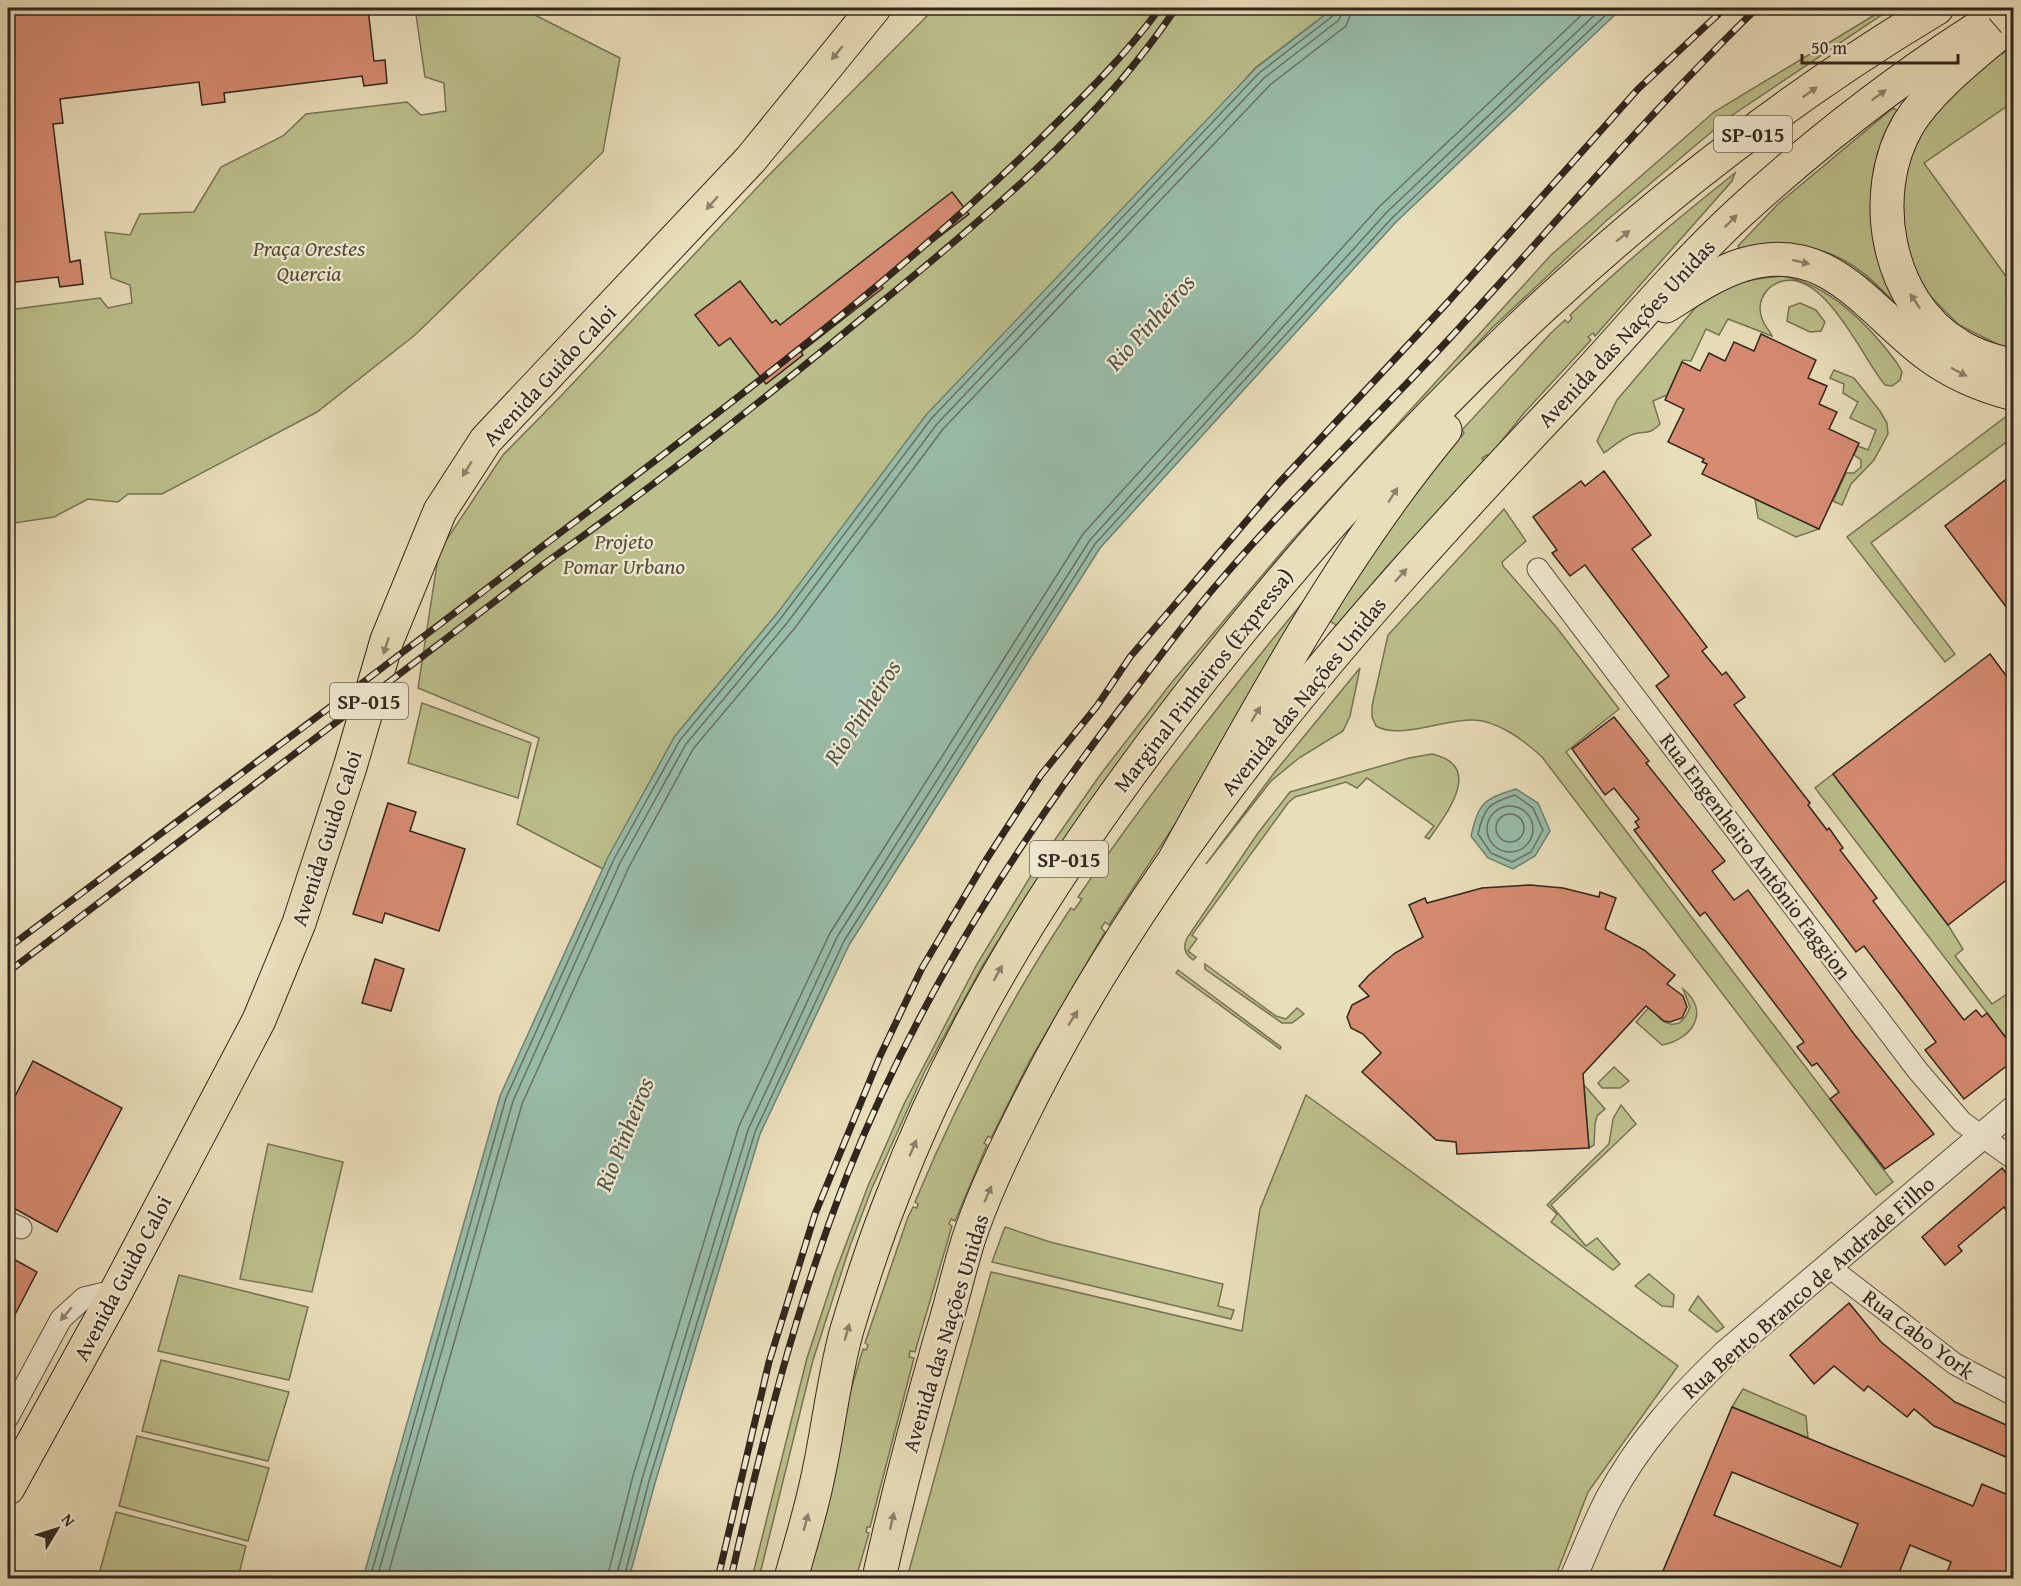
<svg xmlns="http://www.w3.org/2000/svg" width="2021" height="1586" viewBox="0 0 2021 1586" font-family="'Gentium Book Plus',serif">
  <rect width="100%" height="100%" fill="#e9deba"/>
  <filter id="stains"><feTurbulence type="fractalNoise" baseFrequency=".00333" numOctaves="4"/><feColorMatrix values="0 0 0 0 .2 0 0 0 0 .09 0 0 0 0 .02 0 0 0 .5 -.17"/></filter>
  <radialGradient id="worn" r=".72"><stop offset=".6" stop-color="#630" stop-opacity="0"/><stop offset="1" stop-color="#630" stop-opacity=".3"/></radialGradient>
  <g fill="#bcc08c" stroke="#767354" stroke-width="1.5">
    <path d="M415 8H521L620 58 603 152 415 335 317 412 162 494H128L118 502 88 499 54 517 8 524V310L100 298 108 308 132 303 130 285 111 278 105 232 130 235 140 214 194 212 221 167 283 136 306 114 407 102 421 115 446 111 444 83 425 77Z"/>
    <path d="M935 8H1334L1255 68 776 615 675 736 603 869 517 824 539 738 418 688 439 551 503 455 560 397 768 176Z"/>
    <path d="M1886 8H1892L1728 118 1606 221 1491 329 1402 426 1093 798 1030 890 983 965 925 1071 872 1188 850 1246 813 1360 759 1578H752L807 1358 835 1273 868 1186 904 1104 977 964 1038 864 1100 775 1172 682 1286 547 1551 255 1714 112Z"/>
    <path d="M2013 47V102L1924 163 2013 286V352L1959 325 1928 294 1906 253 1901 178 1937 102 1971 72Z"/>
    <path d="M1893 108 1898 111 1884 142 1922 334C1865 268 1834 233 1740 249L1738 246 1778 204Z"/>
    <path d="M1735 173 1732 181 1595 336 1593 333 1588 337 1591 340 1524 413 1489 457 1487 455 1482 458 1485 462 1385 569 1337 626 1329 620 1372 550 1458 435 1461 437 1464 433 1462 430 1551 333 1565 320 1568 323 1572 318 1570 315C1623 264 1678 218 1735 173Z"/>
    <path d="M1782 276C1829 284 1870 326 1897 363L1902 372 1900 380 1892 386 1885 385C1863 360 1823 263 1777 283 1762 290 1756 306 1763 321 1765 327 1771 332 1772 336L1728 319 1719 335 1706 329 1691 361 1683 360 1667 395 1653 401 1660 424C1649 435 1647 431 1634 434 1623 437 1613 447 1604 453L1597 441 1617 400 1696 307C1718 285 1751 278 1782 276Z"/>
    <path d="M1800 303 1816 310 1825 322 1821 331 1810 332 1787 321 1789 307Z"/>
    <path d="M1834 370 1854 378 1880 411 1887 423 1888 434 1874 460 1851 484 1842 505 1833 501 1846 473H1854L1861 467V460L1854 455 1858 446 1868 450 1876 430 1850 418 1858 402 1843 393 1844 384 1830 378Z"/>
    <path d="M2008 415 2013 416V437L1871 543 1955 654 1945 662 1847 537Z"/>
    <path d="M1755 499 1819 529 1796 537 1758 518Z"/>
    <path d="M1504 509 1526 541 1502 562 1503 566 1557 628 1619 709 1566 752 1893 1182 1876 1195 1542 757C1525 741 1497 720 1473 720 1444 719 1400 740 1376 726L1372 717V706L1388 635Z"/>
    <path d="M1308 596 1230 740 1109 925 1105 922 1101 928 1105 932 1029 1062 991 1138 988 1136 984 1143 987 1145 955 1221 951 1219 949 1224 952 1226 915 1352 910 1351 909 1357 914 1358 870 1527H867L866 1532 869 1533 856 1578H800L818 1501 863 1349 866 1350 868 1345 865 1343 908 1217 913 1207 917 1208 918 1204 915 1202C958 1099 1009 1001 1071 908L1074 910 1082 899 1078 897C1150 792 1227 694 1308 596Z"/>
    <path d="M1360 668 1350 716 1343 731 1299 758 1271 781 1206 864 1274 773Z"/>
    <path d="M422 703 531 743 518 798 408 763Z"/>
    <path d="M1432 754C1485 766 1446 814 1429 839L1425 837 1434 826 1367 778 1357 788 1346 782 1295 797 1288 803 1192 935 1197 939 1188 951 1196 957 1193 960C1184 953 1183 947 1187 938L1258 833 1290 792 1409 758Z"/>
    <path d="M1833 774 1948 925 1963 949 1955 956 1992 1004 2013 990V1047L1815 788Z"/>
    <path d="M1205 964 1276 1016 1286 1019 1297 1008 1304 1014 1292 1023H1282L1205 969Z"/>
    <path d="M1178 970 1281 1047 1280 1049 1176 973Z"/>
    <path d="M1683 989C1711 1011 1692 1040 1662 1045L1636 1022 1651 1005C1660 1025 1680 1035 1690 1007Z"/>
    <path d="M1614 1067 1629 1081 1620 1088H1602L1598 1083Z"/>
    <path d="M1584 1085 1605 1109 1597 1116 1595 1124 1594 1145 1589 1148Z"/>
    <path d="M1306 1095 1678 1366 1588 1492 1555 1578H907L991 1272 1242 1331 1260 1209Z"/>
    <path d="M1621 1105 1636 1124 1551 1205 1586 1246 1597 1238 1620 1264 1613 1270 1551 1222 1557 1214 1547 1205 1609 1144 1613 1119Z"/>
    <path d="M268 1144 343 1162 312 1292 240 1279Z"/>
    <path d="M1005 1227 1050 1242 1223 1284 1218 1306 1234 1310 1231 1319 992 1262Z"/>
    <path d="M1649 1274 1674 1295 1673 1307 1662 1306 1635 1286Z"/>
    <path d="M179 1275 308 1307 289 1380 158 1351Z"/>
    <path d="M1698 1296 1724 1327 1717 1332 1689 1310Z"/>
    <path d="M161 1360 289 1392 268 1461 142 1431Z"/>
    <path d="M1743 1389 1806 1416 1808 1438 1732 1407Z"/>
    <path d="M137 1436 269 1468 248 1541 119 1506Z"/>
    <path d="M116 1512 246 1546 238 1578H98Z"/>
  </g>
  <g fill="#99bdaa" stroke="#6f8172" stroke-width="1.5">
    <path d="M1334 8H1622L1396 222 1100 548 849 945 760 1134 655 1483 629 1578H363L500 1096 608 857 675 736 776 615 926 415 1256 68Z"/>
    <path d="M1516 789 1538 803 1550 831 1535 856 1513 869 1488 858 1471 836C1479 802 1484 799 1516 789Z"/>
  </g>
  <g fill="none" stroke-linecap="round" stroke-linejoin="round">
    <g stroke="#657264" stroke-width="1.5">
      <path d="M1515 795 1533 808 1543 830 1531 852 1512 862 1491 853 1478 834C1484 807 1489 803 1515 795Z"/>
      <circle cx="1510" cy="829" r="23"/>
      <circle cx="1510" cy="828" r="14"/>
      <path d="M370 1578 506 1098 614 859 680 740 781 618 931 419 1259 73 1334 15 1336 8"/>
      <path d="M377 1578 513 1101 620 863 686 744 787 623 937 424 1264 78 1339 20 1344 8"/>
      <path d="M387 1578 522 1104 629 867 693 749 794 629 943 429 1270 85 1346 26 1353 8"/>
      <path d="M607 1578 633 1476 739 1126 830 933 1083 534 1380 206 1589 8"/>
      <path d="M616 1578 642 1479 748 1130 837 937 1090 540 1387 212 1602 8"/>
      <path d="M624 1578 649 1481 755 1132 844 941 1095 544 1392 218 1613 8"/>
    </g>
  </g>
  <g fill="#d78c72" stroke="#31261d" stroke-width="1.5" fill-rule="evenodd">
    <path d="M8 8H368L374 61 385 60 387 83 364 86 362 76 224 93 225 102 202 105 199 82 60 99 63 123 53 124 70 262 80 260 83 284 60 287 58 277 8 283Z"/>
    <path d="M952 192 969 214 879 283 883 288 801 352 803 355 766 384 730 338 719 346 695 315 740 281 772 323 776 320 780 325Z"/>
    <path d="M1761 334 1816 360 1808 378 1827 386 1819 404 1837 412 1829 429 1859 443 1819 529 1702 474 1707 464 1702 462 1704 459 1668 442 1684 409 1665 400 1682 362 1700 371 1709 353 1725 361 1734 342 1754 351Z"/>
    <path d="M1604 471 1651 535 1632 549 1707 647 1702 651 1722 675 1726 672 1745 697 1734 705 1810 803 1808 805 1827 830 1829 828 1843 848 1840 850 1877 898 1873 901 1964 1020 1976 1010 1982 1017 1987 1013 2013 1047V1061L1964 1099 1925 1050 1936 1042 1904 999 1864 946 1856 952 1656 686 1669 676 1585 565 1570 576 1552 553 1557 550 1533 517 1581 481 1585 486Z"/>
    <path d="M2013 474V616L1945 526Z"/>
    <path d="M1990 654 2013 685V875L1948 925 1833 774Z"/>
    <path d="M1614 717 1649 761 1646 763 1725 861 1712 871 1734 900 1748 890 1854 1034 1934 1134 1885 1169 1830 1099 1839 1092 1817 1063 1812 1066 1797 1047 1804 1042 1705 912 1700 916 1634 830 1639 827 1635 822 1639 819 1614 788 1605 795 1572 749Z"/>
    <path d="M388 803 416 812 410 831 465 849 439 931 385 913 382 923 353 914Z"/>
    <path d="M1530 885 1563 888 1599 897 1600 892 1616 898 1605 929 1644 950 1675 975 1667 984 1683 996 1687 1007 1682 1018 1670 1022 1664 1021 1646 1006 1583 1074 1589 1148 1457 1154 1456 1142 1436 1140 1362 1072 1381 1053 1363 1034 1351 1028 1347 1017 1352 1005 1369 996 1359 986 1369 975 1395 953 1423 937 1409 905 1425 898 1427 903 1482 888Z"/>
    <path d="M375 959 404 969 391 1011 362 1003Z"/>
    <path d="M33 1061 122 1108 57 1232 8 1205V1110Z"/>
    <path d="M2002 1168 2013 1182V1219L2004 1207 1958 1246 1962 1251 1945 1265 1922 1237Z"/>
    <path d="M8 1256 37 1272 8 1328Z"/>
    <path d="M1849 1303 1881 1342 1955 1402 2013 1428V1460L1934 1426 1914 1409 1907 1417 1868 1386 1864 1391 1834 1366 1814 1384 1790 1355Z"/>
    <path d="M1732 1407 1973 1506 1982 1484 2013 1497V1578H1945L1951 1562 1910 1545 1897 1578H1660ZM1732 1472 1858 1524 1841 1567 1714 1515Z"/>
  </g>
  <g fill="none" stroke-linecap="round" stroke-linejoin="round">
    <g stroke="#5f5444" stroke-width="23">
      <g id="minor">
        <path d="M1538 569 1918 1071 1962 1122 2014 1159"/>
        <path d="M8 1222 21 1228"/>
        <path d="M1828 1266 1955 1364 2014 1395"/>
        <path d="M8 1417 61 1319 84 1298 117 1290"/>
      </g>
    </g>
    <g stroke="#5f5444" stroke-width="28">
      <path id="tertiary" d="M1573 1578C1585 1552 1595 1524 1609 1498 1639 1442 1679 1398 1725 1354L2014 1109"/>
    </g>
    <g stroke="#31261d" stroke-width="35">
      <g id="trunk">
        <path d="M2003 30C1973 56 1930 89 1909 123 1867 192 1886 302 1958 345 1975 356 1994 361 2014 366"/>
        <path d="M1666 306C1690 291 1714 274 1742 265 1828 238 1868 310 1927 354 1952 373 1983 386 2014 394"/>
        <path d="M879 1578C897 1497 918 1417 941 1337 951 1306 958 1273 968 1241 981 1201 1000 1160 1019 1122 1150 852 1352 624 1556 408 1618 343 1674 273 1740 212 1824 135 1913 67 2010 8"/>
      </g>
    </g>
    <g stroke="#31261d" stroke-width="35">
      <g id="motorway">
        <path d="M1176 857C1258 710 1338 559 1445 430"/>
        <path d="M8 1488 117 1290 259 1020 299 923 350 767 387 640 440 511 486 440 751 159 874 8"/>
        <path d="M791 1578C800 1546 810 1514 817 1481 828 1432 833 1382 846 1333 859 1289 874 1243 891 1200 965 1004 1077 838 1205 675 1408 417 1654 177 1937 8"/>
      </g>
    </g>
    <use href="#minor" stroke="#f1ead2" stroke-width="21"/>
    <use href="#tertiary" stroke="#f1ead2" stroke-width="26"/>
    <use href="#trunk" stroke="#e9deba" stroke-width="33"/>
    <use href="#motorway" stroke="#e9deba" stroke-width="33"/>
    <g stroke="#31261d" stroke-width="7">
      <g id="rail">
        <path d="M8 948C226 786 444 622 660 457 791 357 921 256 1039 140 1082 98 1125 56 1160 8"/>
        <path d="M8 972 548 561C661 481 771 394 878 305 986 217 1098 124 1176 8"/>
        <path d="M718 1578 769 1362 815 1214 880 1056 922 968 986 860 1041 775 1097 706 1130 657 1279 483 1448 302 1638 89 1725 8"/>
        <path d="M731 1578C762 1441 796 1305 848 1173 919 994 1024 831 1142 680 1167 647 1192 613 1219 582 1292 497 1374 420 1450 338 1552 227 1649 113 1757 8"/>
      </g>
    </g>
    <use href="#rail" stroke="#f1ead2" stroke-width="4.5" stroke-dasharray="14" stroke-linecap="butt"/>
    <g stroke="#31261d" stroke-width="34" stroke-linecap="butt">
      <path id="primary-bridge" d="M2002 8 2014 22"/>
    </g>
    <use href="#primary-bridge" stroke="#e9deba" stroke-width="32"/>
  </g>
  <defs><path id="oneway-solid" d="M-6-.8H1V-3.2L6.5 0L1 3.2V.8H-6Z" transform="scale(1.5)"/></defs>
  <g fill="#8d826c">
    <use href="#oneway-solid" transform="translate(837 53) rotate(129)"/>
    <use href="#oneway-solid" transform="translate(1810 92) rotate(-35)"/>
    <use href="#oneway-solid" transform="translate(1879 95) rotate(-36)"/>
    <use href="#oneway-solid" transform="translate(712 203) rotate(132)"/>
    <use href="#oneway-solid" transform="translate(1731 221) rotate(-45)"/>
    <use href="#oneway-solid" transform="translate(1623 236) rotate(-39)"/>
    <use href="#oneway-solid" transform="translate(1801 262) rotate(14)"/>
    <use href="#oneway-solid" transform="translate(1915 301) rotate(-124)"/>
    <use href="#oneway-solid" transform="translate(1959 372) rotate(28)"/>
    <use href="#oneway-solid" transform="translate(467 469) rotate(122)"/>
    <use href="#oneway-solid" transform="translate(1393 495) rotate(-57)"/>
    <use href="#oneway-solid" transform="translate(1401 575) rotate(-48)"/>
    <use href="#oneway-solid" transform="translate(386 646) rotate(108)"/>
    <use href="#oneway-solid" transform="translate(1256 714) rotate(-59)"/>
    <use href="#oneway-solid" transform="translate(998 973) rotate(-61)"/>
    <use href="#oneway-solid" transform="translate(1073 1018) rotate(-57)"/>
    <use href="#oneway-solid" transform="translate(913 1148) rotate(-67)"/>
    <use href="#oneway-solid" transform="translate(988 1194) rotate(-67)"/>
    <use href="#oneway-solid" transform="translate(847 1332) rotate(-74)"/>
    <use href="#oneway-solid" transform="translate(892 1521) rotate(-77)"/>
    <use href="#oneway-solid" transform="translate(806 1522) rotate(-75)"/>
  </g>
  <use fill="#918878" href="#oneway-solid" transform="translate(66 1314) rotate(130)"/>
  <g text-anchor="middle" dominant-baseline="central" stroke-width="4.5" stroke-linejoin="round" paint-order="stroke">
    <g fill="#f1ead2" stroke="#6b6153" stroke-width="1.5">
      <rect x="1714" y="116" width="78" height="36" rx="4.5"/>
      <rect x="330" y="683" width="78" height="36" rx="4.5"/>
      <rect x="1030" y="841" width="78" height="36" rx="4.5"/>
    </g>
    <g font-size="21" font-weight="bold" fill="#31261d">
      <text x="1753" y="134">SP-015</text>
      <text x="369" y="701">SP-015</text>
      <text x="1069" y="859">SP-015</text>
    </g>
    <g font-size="22" font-style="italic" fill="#544c39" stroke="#f1ead2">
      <text x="309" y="248">Praça Orestes<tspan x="309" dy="25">Quercia</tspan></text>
      <text x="624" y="541">Projeto<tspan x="624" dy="25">Pomar Urbano</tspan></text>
    </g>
    <g font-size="22" fill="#31261d" stroke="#f1ead2">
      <text transform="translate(1626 333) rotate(-47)">Avenida das Nações Unidas</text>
      <text transform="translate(549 375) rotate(-47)">Avenida Guido Caloi</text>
      <text transform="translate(1203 680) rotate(-52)">Marginal Pinheiros (Expressa)</text>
      <text transform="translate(1303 696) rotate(-51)">Avenida das Nações Unidas</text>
      <text transform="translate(326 838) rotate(-72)">Avenida Guido Caloi</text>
      <text transform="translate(1756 856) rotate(53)">Rua Engenheiro Antônio Faggion</text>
      <text transform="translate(122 1278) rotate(-62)">Avenida Guido Caloi</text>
      <text transform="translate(1808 1287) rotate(-41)">Rua Bento Branco de Andrade Filho</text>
      <text transform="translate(945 1333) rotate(-73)">Avenida das Nações Unidas</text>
      <text transform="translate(1919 1334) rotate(37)">Rua Cabo York</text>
    </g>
    <g font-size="24" font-style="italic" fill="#505347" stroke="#f1ead2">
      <text transform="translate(1150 322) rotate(-48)">Rio Pinheiros</text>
      <text transform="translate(862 712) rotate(-57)">Rio Pinheiros</text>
      <text transform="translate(624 1134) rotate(-68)">Rio Pinheiros</text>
    </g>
  </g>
  <rect width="2021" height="1586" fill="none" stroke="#e9deba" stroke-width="30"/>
  <rect x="9" y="9" width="2003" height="1568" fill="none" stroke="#31261d" stroke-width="3"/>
  <rect x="15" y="15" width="1991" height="1556" fill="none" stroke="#31261d" stroke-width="1.5"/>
  <g transform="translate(57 1529) rotate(52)" stroke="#f1ead2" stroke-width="4.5" paint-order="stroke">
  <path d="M0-4.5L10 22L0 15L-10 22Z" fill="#31261d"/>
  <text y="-9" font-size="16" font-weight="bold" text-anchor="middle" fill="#31261d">N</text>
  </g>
  <path d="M1802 54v9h156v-9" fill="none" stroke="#31261d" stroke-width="3"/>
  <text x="1811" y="54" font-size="18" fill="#31261d" stroke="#f1ead2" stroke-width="4.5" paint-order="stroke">50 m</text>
  <rect width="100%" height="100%" filter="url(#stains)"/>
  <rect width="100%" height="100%" fill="url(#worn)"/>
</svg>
